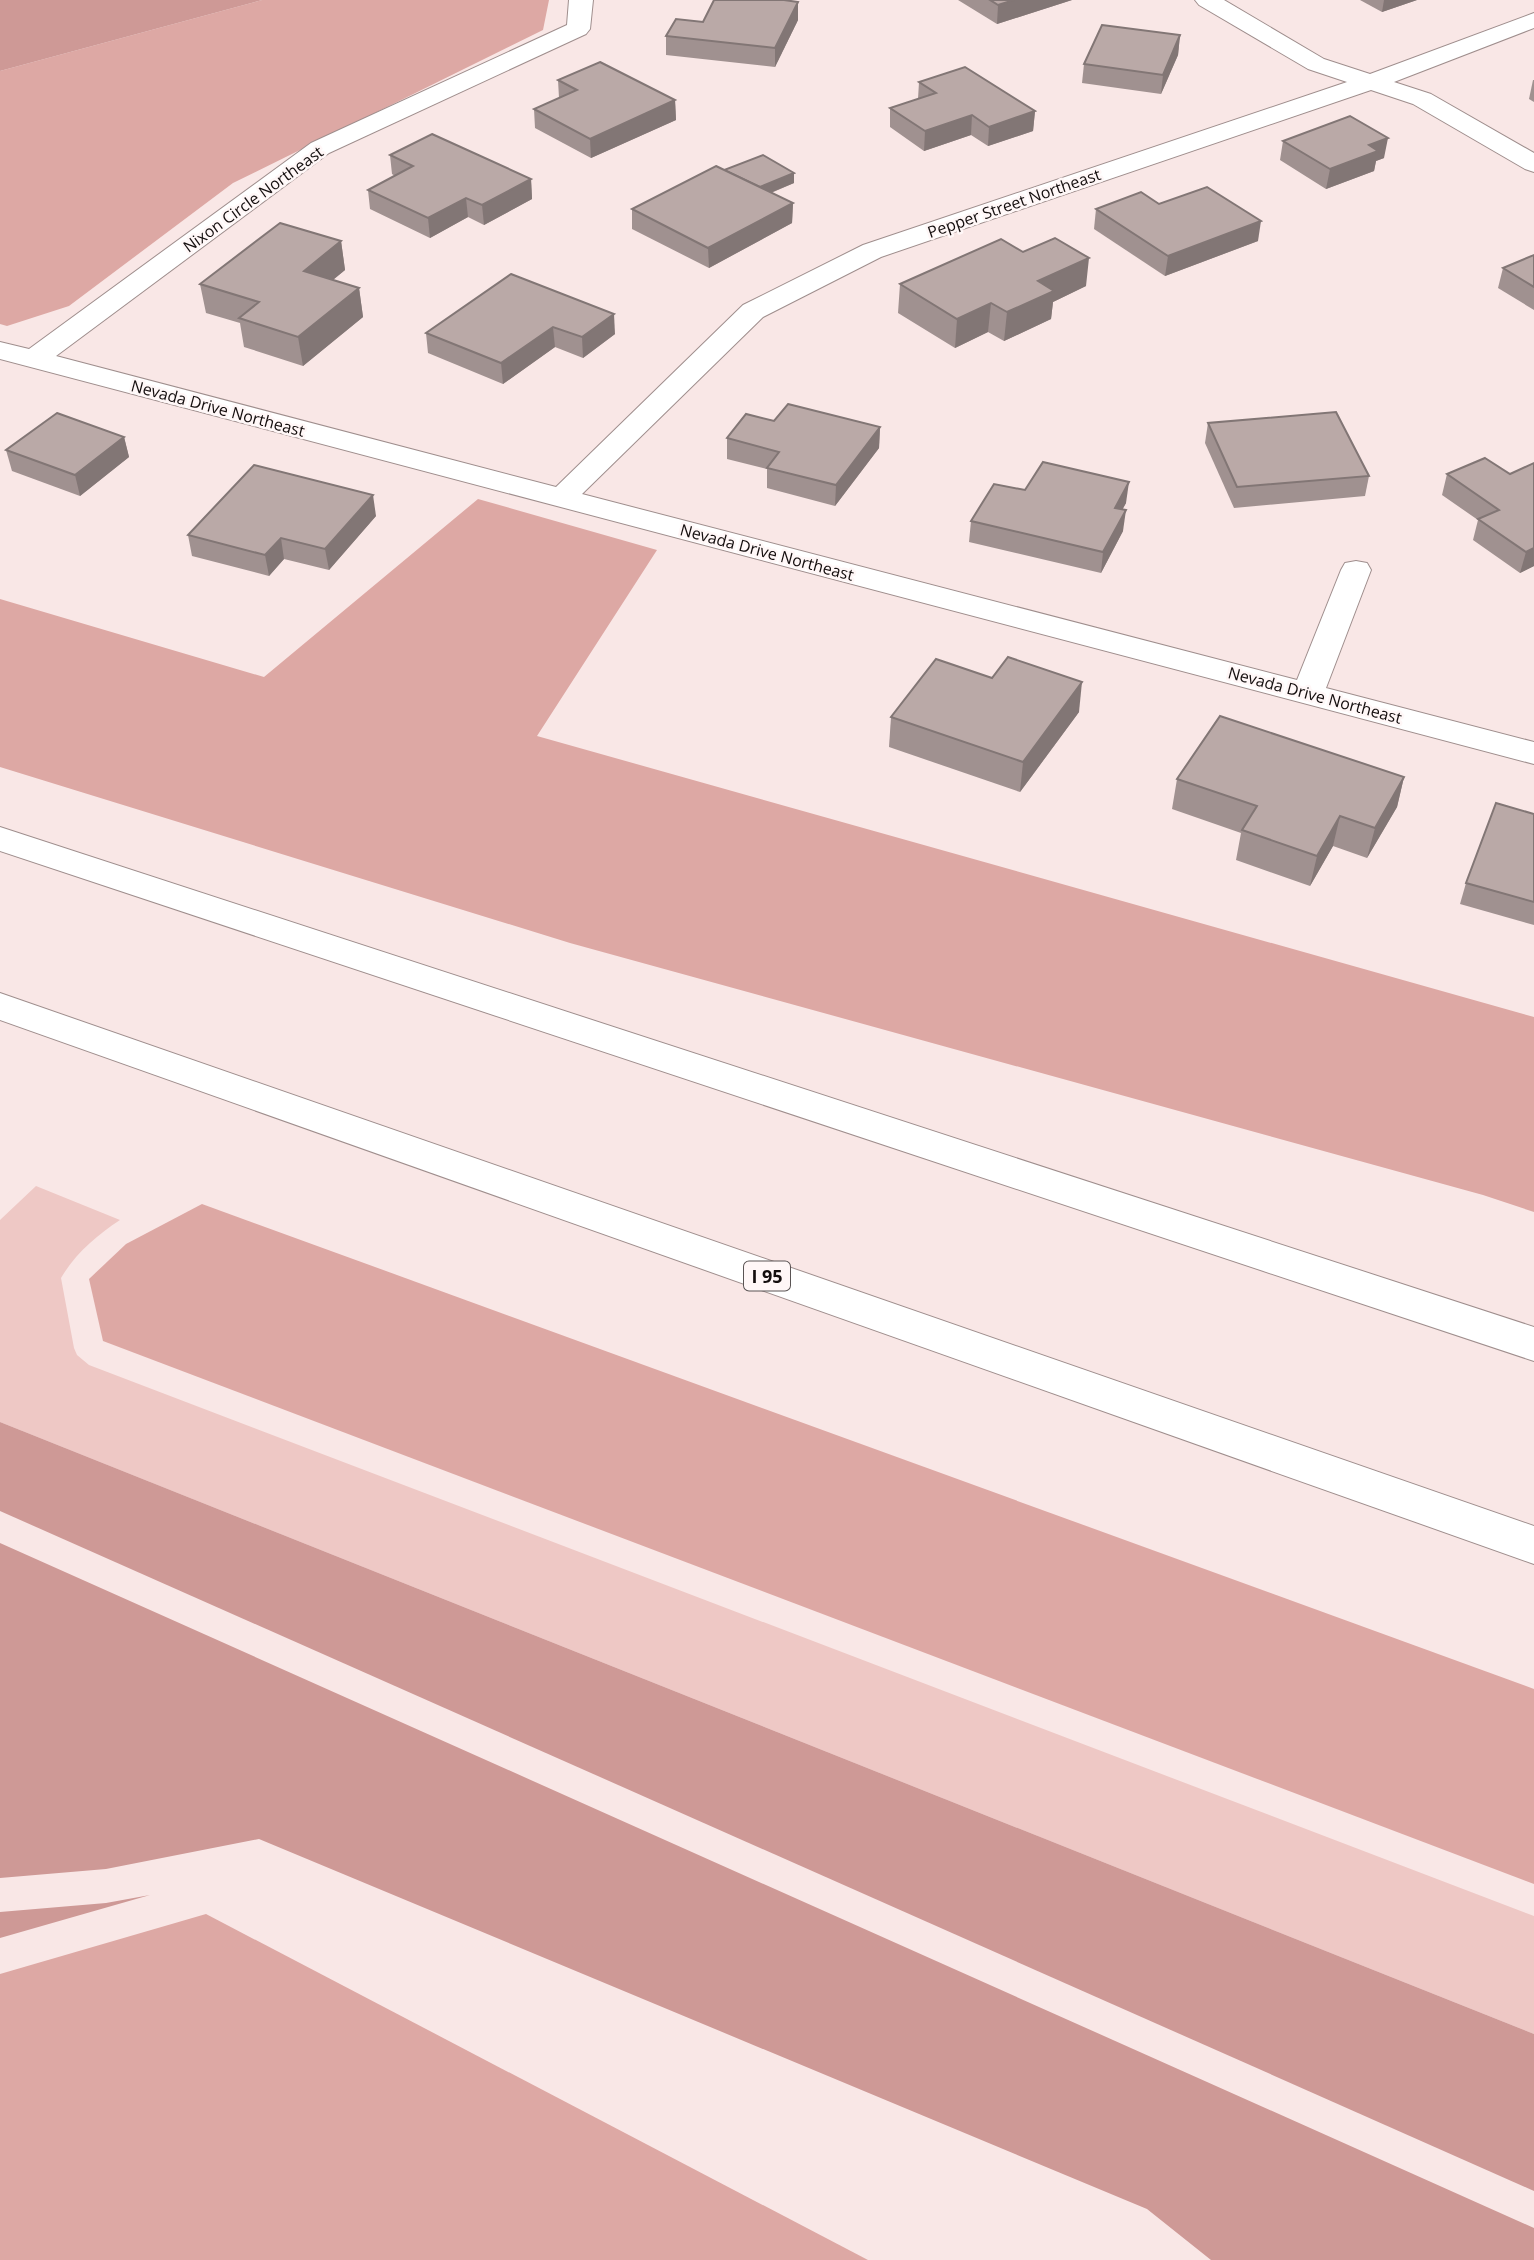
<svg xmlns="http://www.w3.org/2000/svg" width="1534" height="2260" viewBox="0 0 1534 2260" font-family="'Open Sans',sans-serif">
  <rect width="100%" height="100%" fill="#f9e7e6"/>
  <path fill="#eec8c5" d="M36 1186 120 1220C97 1235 75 1254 61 1278L74 1348 77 1355 89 1365 1534 1916V2034L0 1422V1220Z"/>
  <g fill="#dda8a4">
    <path d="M262 0H549L543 30 233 183 69 306 7 326 0 324V71Z"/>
    <path d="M478 499 657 550 537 736 1534 1017V1212L1483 1195 570 943 0 767V599L264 677Z"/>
    <path d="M202 1204 1534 1689V1884L103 1341 89 1279 126 1244Z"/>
    <path d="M206 1914 868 2260H0V1974Z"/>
  </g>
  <g fill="#ce9996">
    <path d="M0 0H262L0 71Z"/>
    <path d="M0 1422 1534 2034V2191L0 1511Z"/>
    <path d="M0 1543 1534 2228V2260H1211L1147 2209 259 1839 106 1869 0 1878Z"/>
    <path d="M150 1895 0 1938V1912L106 1903Z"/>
  </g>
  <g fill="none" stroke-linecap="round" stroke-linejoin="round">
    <g stroke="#9f8e8d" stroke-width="2">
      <path id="street" d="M569 0H593L590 29 586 34 329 153 56 356 556 487 743 305 863 245 1347 82 1308 69 1199 5 1195 0H1224L1324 59 1370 74 1534 13V28L1394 82 1431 94 1534 153V172L1525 169 1413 104 1371 90 881 257 763 317 582 494 1297 680 1341 570 1345 563 1356 561 1367 563 1371 570 1326 688 1534 742V764L0 359V342L29 349 311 143 567 25Z"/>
    </g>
    <g stroke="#9f8e8d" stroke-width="2">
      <g id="highway">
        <path d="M0 827 1534 1327V1361L0 851Z"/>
        <path d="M0 993 1534 1526V1564L0 1020Z"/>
      </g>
    </g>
    <use href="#street" fill="#fff" fill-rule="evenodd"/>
    <use href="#highway" fill="#fff" fill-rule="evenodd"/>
  </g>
  <g fill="#a09190">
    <path d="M958 0H1072L997 24Z"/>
    <path d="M1360 0H1417L1382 12Z"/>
    <path d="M798 2V20L775 67 666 55V36L703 22Z"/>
    <path d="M1180 35 1178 55 1161 94 1082 83 1084 64Z"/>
    <path d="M558 80 675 100 676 120 591 158 535 128 534 109 559 98Z"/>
    <path d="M1533 80H1534V102L1529 99Z"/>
    <path d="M919 82 1035 111 1033 131 988 146 971 135 924 151 890 127V108L918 99Z"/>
    <path d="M1283 141 1384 158 1376 161 1374 171 1326 189 1280 160Z"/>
    <path d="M390 155 531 179 532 199 484 225 468 217 430 238 370 209 368 190 395 176 392 174Z"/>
    <path d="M724 170 794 173V183L771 193 793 203 792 223 709 268 632 229V209Z"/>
    <path d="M1159 204 1258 241 1165 276 1094 229 1096 209Z"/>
    <path d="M341 241 345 270 333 280 359 288 363 317 303 366 244 347 240 323 206 313 200 284Z"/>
    <path d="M1023 252 1086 286 1053 302 1051 319 1004 341 988 332 955 348 898 313 900 284Z"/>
    <path d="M1534 255V310L1498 288 1503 268Z"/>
    <path d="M511 274 615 334 583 358 555 347 503 384 428 353 426 333Z"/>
    <path d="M774 421 880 427 879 448 835 506 767 488V469L727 459V438Z"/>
    <path d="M1208 423 1369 476 1365 496 1234 508 1205 443Z"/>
    <path d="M124 437 129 457 80 496 12 471 6 450Z"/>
    <path d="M1485 458 1534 566 1520 573 1473 540 1478 520 1442 495 1447 474Z"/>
    <path d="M1025 490 1126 503 1122 510 1123 531 1101 573 969 542 971 521Z"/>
    <path d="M376 516 329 570 284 559 269 576 192 556 188 535Z"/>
    <path d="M992 678 1079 712 1020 792 889 747 891 717Z"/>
    <path d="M1404 777 1397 807 1367 858 1333 846 1310 886 1236 860 1241 833 1172 809 1177 779Z"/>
    <path d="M1534 814V925L1460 904 1466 883Z"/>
  </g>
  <g fill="#827675">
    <path d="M1014 0H1072L997 24 998 5Z"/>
    <path d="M1384 0H1417L1382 12Z"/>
    <path d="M798 2V20L775 67V48Z"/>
    <path d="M1180 35 1178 55 1161 94 1163 75Z"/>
    <path d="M675 100 676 120 591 158 590 139Z"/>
    <path d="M1035 111 1033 131 988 146 989 127Z"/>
    <path d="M972 115 971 135 924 151 925 131Z"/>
    <path d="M1388 138 1384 158 1376 161 1374 171 1326 189 1330 169 1369 145Z"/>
    <path d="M794 173V183L755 199V189Z"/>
    <path d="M531 179 532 199 484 225 482 205Z"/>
    <path d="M466 198 468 217 430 238 428 218Z"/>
    <path d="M793 203 792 223 709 268 708 248Z"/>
    <path d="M1261 221 1258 241 1165 276 1168 256Z"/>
    <path d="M341 241 345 270 308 300 304 271Z"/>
    <path d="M1089 258 1086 286 1053 302 1051 319 1004 341 1007 312 1038 281Z"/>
    <path d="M359 288 363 317 303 366 298 337Z"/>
    <path d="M991 303 988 332 955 348 957 319Z"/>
    <path d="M614 314 615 334 583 358 582 337Z"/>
    <path d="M553 327 555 347 503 384 501 363Z"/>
    <path d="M880 427 879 448 835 506 836 485Z"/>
    <path d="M124 437 129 457 80 496 75 475Z"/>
    <path d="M1129 482 1126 503 1112 528 1115 508Z"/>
    <path d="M373 495 376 516 329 570 325 549Z"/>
    <path d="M1126 510 1123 531 1101 573 1103 552Z"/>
    <path d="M281 538 284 559 269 576 265 555Z"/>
    <path d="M1534 548V566L1520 573 1526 552Z"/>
    <path d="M1082 682 1079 712 1020 792 1023 762Z"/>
    <path d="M1404 777 1397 807 1367 858 1375 828Z"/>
    <path d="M1340 816 1333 846 1310 886 1317 856Z"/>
  </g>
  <g fill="#baa9a7" stroke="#827675" stroke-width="2">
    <path d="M714 0H784L798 2 775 48 666 36 676 19 703 22Z"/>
    <path d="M990 0H1014L998 5Z"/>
    <path d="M1102 25 1180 35 1163 75 1084 64Z"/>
    <path d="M600 62 675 100 590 139 534 109 577 90 558 80Z"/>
    <path d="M965 67 1035 111 989 127 972 115 925 131 890 108 936 93 919 82Z"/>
    <path d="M1350 116 1388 138 1369 145 1378 151 1330 169 1283 141Z"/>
    <path d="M432 134 531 179 482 205 466 198 428 218 368 190 413 166 390 155Z"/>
    <path d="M763 155 794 173 760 187 724 170Z"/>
    <path d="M716 166 793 203 708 248 632 209Z"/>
    <path d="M1207 187 1261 221 1168 256 1096 209 1141 192 1159 204Z"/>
    <path d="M280 223 341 241 304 271 359 288 298 337 239 318 259 302 200 284Z"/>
    <path d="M1055 238 1089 258 1038 281 1054 291 1007 312 991 303 957 319 900 284 1001 239 1023 252Z"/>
    <path d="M1534 255V287L1503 268Z"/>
    <path d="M511 274 614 314 582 337 553 327 501 363 426 333Z"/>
    <path d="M788 404 880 427 836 485 767 468 779 452 727 438 746 414 774 421Z"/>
    <path d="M1336 412 1369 476 1237 487 1208 423Z"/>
    <path d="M57 413 124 437 75 475 6 450Z"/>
    <path d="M1485 458 1510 474 1534 463V548L1526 552 1478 519 1499 510 1447 474Z"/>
    <path d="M1043 462 1129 482 1115 508 1126 510 1103 552 971 521 994 484 1025 490Z"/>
    <path d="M254 465 373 495 325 549 281 538 265 555 188 535Z"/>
    <path d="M1008 657 1082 682 1023 762 891 717 936 659 992 678Z"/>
    <path d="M1220 716 1404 777 1375 828 1340 816 1317 856 1242 830 1257 806 1177 779Z"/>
    <path d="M1496 803 1534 814V902L1466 883Z"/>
  </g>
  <g text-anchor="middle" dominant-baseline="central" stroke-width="5" stroke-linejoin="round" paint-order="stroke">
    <g font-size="16" fill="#140e0e" stroke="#fff7f7">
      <text transform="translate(253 199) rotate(-36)">Nixon Circle Northeast</text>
      <text transform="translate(1014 203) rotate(-19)">Pepper Street Northeast</text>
      <text transform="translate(218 408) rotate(15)">Nevada Drive Northeast</text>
      <text transform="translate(767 552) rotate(15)">Nevada Drive Northeast</text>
      <text transform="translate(1315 695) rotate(15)">Nevada Drive Northeast</text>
    </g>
    <rect fill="#fff7f7" stroke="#5a5454" stroke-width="2" x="744" y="1261.5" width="46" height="29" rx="5"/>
    <g font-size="18" font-weight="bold" fill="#140e0e">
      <text x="767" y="1276">I 95</text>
    </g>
  </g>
</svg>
